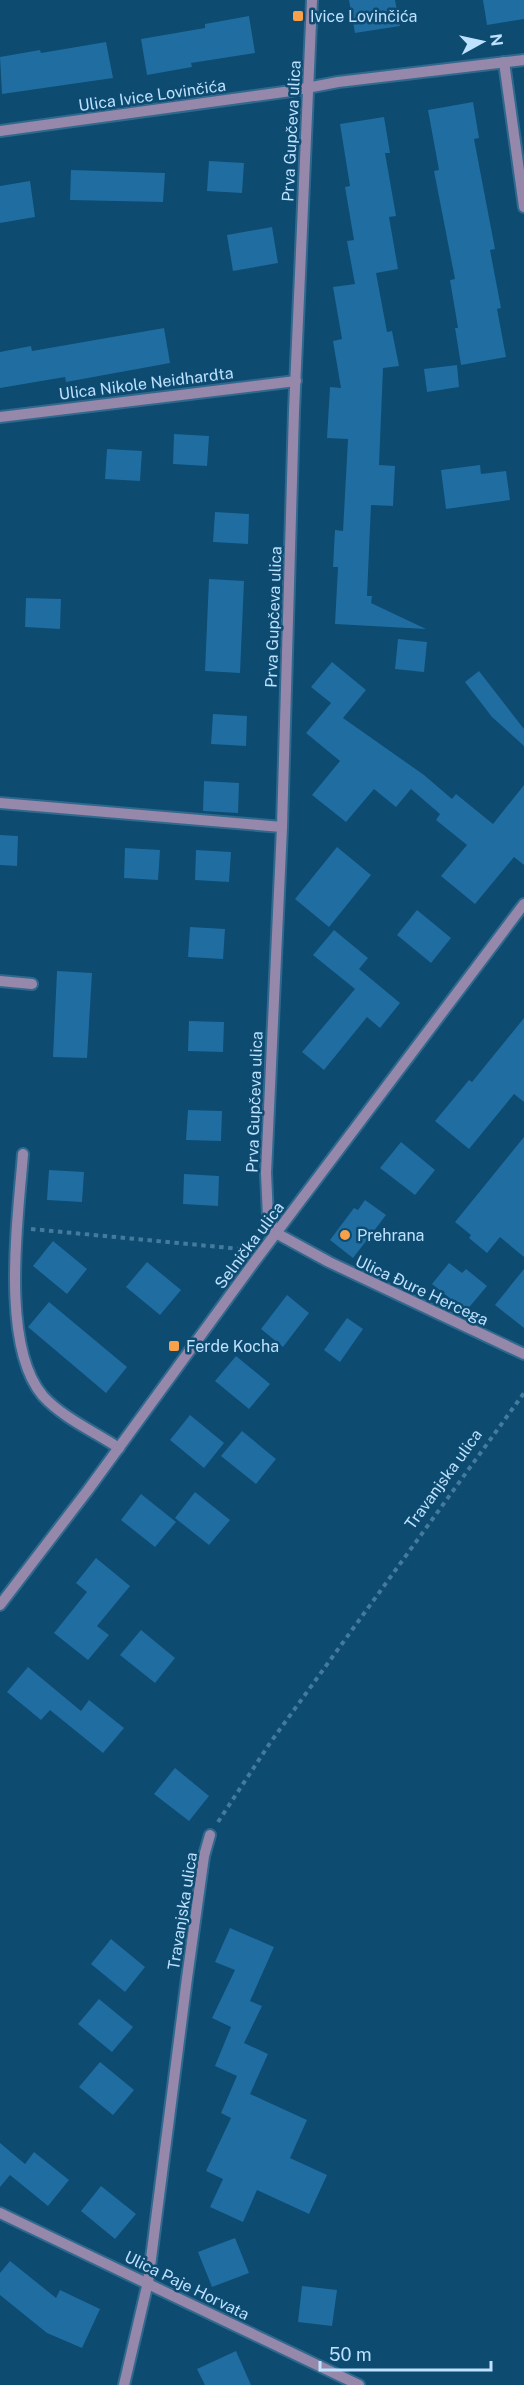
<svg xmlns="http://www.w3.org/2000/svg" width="524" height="2385" viewBox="0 0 524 2385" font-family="'Public Sans',sans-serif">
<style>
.building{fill:#1f6da1}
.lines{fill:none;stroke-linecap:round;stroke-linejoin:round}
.minor-casing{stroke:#30698d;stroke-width:14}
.path{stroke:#447a9d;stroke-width:4;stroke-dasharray:4.5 4.5;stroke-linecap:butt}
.minor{stroke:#9688ab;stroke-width:10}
.poi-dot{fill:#f8a14a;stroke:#0d4b71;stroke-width:2}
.labels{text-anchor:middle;stroke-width:5;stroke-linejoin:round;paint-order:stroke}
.poi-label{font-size:16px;fill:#bde1fe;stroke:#0d4b71;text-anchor:start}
.street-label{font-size:16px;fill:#bde1fe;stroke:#0d4b71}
</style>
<rect width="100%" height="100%" fill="#0d4b71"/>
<g class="building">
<polygon points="349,0 395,0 400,26 355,33"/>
<polygon points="483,0 524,0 524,19 487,25"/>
<polygon points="249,16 255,53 191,63 192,67 147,75 141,39 205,28 205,24"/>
<polygon points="106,42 113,78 2,94 0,57 40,50 41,53"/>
<polygon points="473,102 479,138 474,139 495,249 490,250 501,308 497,309 506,357 461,365 455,328 458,328 450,280 455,279 434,171 439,170 428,110"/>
<polygon points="384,117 390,153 385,153 396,216 389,217 398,269 376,273 387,332 392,331 399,366 383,368 379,465 395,466 393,506 371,505 367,596 372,596 371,603 426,629 335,624 338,567 333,567 335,530 343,531 348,439 327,438 330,387 341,388 333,341 342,339 333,287 355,284 347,241 354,240 345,187 350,186 340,124"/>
<polygon points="209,161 244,163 242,193 207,191"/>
<polygon points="71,170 165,173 163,202 70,200"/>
<polygon points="30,181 35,217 0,223 0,186"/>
<polygon points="272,227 278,263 233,271 227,235"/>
<polygon points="164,328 170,363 66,382 65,377 0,388 0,352 31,346 32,351"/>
<polygon points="457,365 459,387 427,392 424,369"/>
<polygon points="174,434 209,436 207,466 173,464"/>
<polygon points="107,449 142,451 140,481 105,479"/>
<polygon points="480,465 481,474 506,471 510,500 446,509 441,470"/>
<polygon points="215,512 249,514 248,544 213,542"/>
<polygon points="209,579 244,581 240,673 205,671"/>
<polygon points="26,598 61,599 60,629 25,627"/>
<polygon points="398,639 427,642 424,672 395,669"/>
<polygon points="332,662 366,690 343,718 424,775 452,799 456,794 493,824 524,785 524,865 514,857 475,904 441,876 467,845 436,820 440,814 411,789 396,807 374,789 346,822 312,795 340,761 306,733 331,703 311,687"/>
<polygon points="479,671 524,729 524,746 492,717 465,682"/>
<polygon points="213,714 247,716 246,746 211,744"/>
<polygon points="204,781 239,783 238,813 203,811"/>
<polygon points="0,835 18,836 17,866 0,865"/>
<polygon points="337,847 371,875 329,927 295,899"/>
<polygon points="125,848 160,850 158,880 124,878"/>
<polygon points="196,850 231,852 229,882 195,880"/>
<polygon points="417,910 451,938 431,963 397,935"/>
<polygon points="190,927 225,929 223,959 188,957"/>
<polygon points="334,930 368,958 359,969 400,1003 380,1028 367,1017 324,1070 302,1052 355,989 313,955"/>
<polygon points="57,971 92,973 87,1058 53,1057"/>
<polygon points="524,1018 524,1102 514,1094 469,1149 435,1121 469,1080 472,1082"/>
<polygon points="189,1021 224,1022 223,1052 188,1051"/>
<polygon points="188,1110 222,1111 221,1141 186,1140"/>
<polygon points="524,1137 524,1257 500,1237 487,1253 469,1238 471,1235 455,1222"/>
<polygon points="401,1142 435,1170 415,1195 380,1168"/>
<polygon points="49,1170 84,1172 82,1202 47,1200"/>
<polygon points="184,1174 219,1176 218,1206 183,1204"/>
<polygon points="365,1200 386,1215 353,1258 330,1240 354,1208 358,1210"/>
<polygon points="53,1241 87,1269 67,1294 33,1266"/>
<polygon points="147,1262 181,1290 160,1315 126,1287"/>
<polygon points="449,1263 462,1273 466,1269 487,1286 466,1311 432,1284"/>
<polygon points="524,1269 524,1328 495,1305"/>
<polygon points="287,1295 309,1313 283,1347 261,1329"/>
<polygon points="49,1302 127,1367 106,1393 28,1327"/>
<polygon points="347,1318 363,1329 340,1362 324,1350"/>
<polygon points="236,1356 270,1384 249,1409 215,1381"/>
<polygon points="190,1415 224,1443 204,1468 170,1440"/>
<polygon points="242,1431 276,1459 256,1484 221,1456"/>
<polygon points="195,1492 230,1520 209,1545 175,1518"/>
<polygon points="141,1494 176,1522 155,1547 121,1520"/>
<polygon points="96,1558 130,1586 97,1626 109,1635 88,1660 54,1633 87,1592 76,1583"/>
<polygon points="141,1630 175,1658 155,1683 120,1655"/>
<polygon points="28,1667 81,1711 89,1700 124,1728 103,1753 50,1710 41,1720 7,1692"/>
<polygon points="175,1768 209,1796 189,1821 154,1794"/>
<polygon points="230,1928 274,1947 250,2001 262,2006 244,2043 268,2054 250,2094 307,2120 290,2158 327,2175 309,2214 257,2190 243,2222 210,2207 223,2179 206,2171 231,2118 221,2113 237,2076 215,2066 231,2027 212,2018 235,1970 215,1962"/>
<polygon points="111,1939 145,1967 125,1992 91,1964"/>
<polygon points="99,1999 133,2027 112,2052 78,2024"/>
<polygon points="100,2062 134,2090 113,2115 79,2087"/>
<polygon points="0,2143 25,2164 34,2152 69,2180 48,2206 10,2175 0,2187"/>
<polygon points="101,2186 136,2214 115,2239 81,2211"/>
<polygon points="235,2238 249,2273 212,2287 198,2252"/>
<polygon points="10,2261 56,2298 60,2290 100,2309 82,2348 47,2333 0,2295 0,2273"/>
<polygon points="302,2286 337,2290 332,2326 298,2322"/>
<polygon points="236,2351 251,2385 205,2385 197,2369"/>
</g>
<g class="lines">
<defs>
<g id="minor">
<polyline points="312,0 294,411 282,827 266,1173 268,1217 276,1233 329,1262 524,1354"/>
<polyline points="504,62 524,207"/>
<polyline points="0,131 291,91 338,82 524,60"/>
<polyline points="0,417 296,381"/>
<polyline points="0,803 282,827"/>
<polyline points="0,981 32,984"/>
<path d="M23,1154C18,1218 0,1346 43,1396C63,1418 95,1432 119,1448"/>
<polyline points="0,1605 88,1490 255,1261 524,904"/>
<polyline points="0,2213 359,2385"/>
<polyline points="124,2385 148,2282 187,1978 204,1856 210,1835"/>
</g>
</defs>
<use href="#minor" class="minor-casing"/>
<g class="path">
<polyline points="31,1229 241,1249 243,1252"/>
<polyline points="218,1822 270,1743 524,1393"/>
</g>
<use href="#minor" class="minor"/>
</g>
<g class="poi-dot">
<rect x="292" y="10" width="12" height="12" rx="3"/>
<circle cx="345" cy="1235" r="6"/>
<rect x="168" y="1340" width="12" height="12" rx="3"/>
</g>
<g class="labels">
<g class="poi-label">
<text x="310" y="22">Ivice Lovinčića</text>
<text x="357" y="1241">Prehrana</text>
<text x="186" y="1352">Ferde Kocha</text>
</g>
<g class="street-label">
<text transform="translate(152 95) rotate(-8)" y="6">Ulica Ivice Lovinčića</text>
<text transform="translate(291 131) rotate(-87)" y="6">Prva Gupčeva ulica</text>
<text transform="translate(146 383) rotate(-7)" y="6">Ulica Nikole Neidhardta</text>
<text transform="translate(273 617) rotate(-88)" y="6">Prva Gupčeva ulica</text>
<text transform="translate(254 1102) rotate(-88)" y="6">Prva Gupčeva ulica</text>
<text transform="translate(249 1245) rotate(-53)" y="6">Selnička ulica</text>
<text transform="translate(422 1290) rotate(25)" y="6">Ulica Đure Hercega</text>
<text transform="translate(443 1479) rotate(-54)" y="6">Travanjska ulica</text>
<text transform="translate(182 1911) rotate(-81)" y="6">Travanjska ulica</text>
<text transform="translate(187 2285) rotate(26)" y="6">Ulica Paje Horvata</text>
</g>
</g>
<g transform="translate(482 42) rotate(82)" stroke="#0d4b71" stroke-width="4.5" paint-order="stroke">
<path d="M0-4.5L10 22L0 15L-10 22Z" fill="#bde1fe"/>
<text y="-9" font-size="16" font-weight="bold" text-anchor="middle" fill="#bde1fe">N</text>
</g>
<path d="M320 2361v9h171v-9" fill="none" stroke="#bde1fe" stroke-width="3"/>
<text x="329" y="2361" font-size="18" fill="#bde1fe" stroke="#0d4b71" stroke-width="4.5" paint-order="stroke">50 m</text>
</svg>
